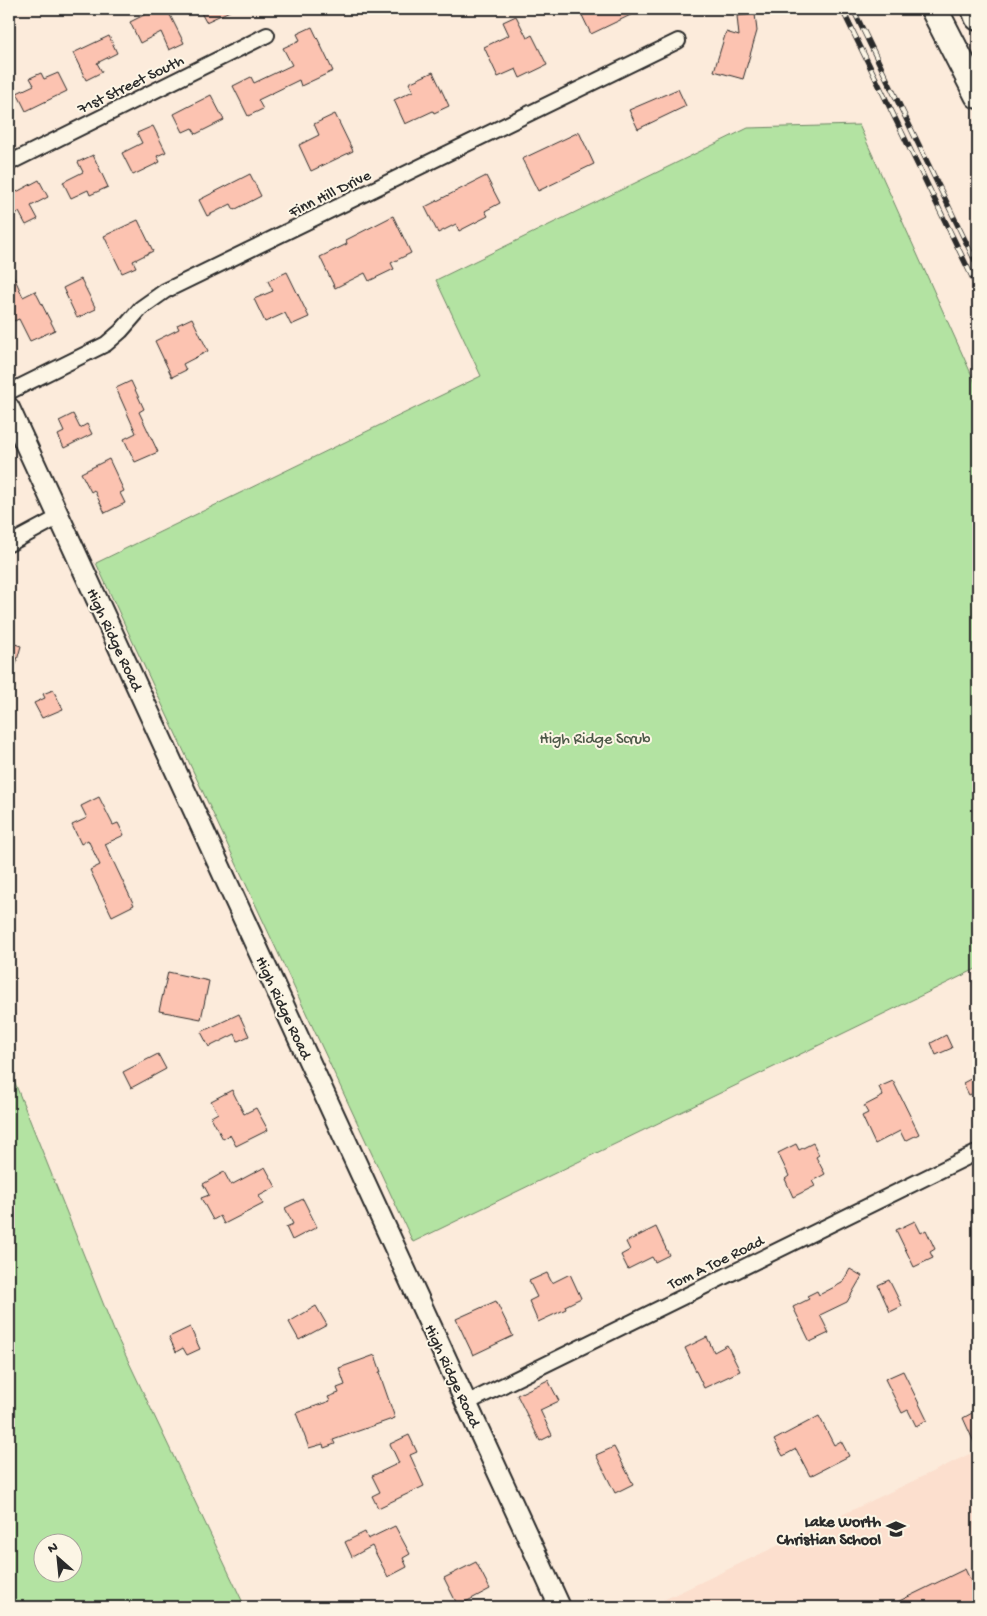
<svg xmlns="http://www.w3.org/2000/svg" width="987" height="1616" viewBox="0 0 987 1616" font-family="'Gochi Hand',sans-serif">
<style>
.built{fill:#fcdfce}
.green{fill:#b3e3a2;stroke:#6f8766;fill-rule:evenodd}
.building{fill:#fcc3b1;stroke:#2b2b2b}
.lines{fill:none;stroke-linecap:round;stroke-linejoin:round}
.street-casing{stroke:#2b2b2b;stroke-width:18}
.secondary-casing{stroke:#2b2b2b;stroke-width:24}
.highway-casing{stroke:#2b2b2b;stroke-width:30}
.street{stroke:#fcf5e5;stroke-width:14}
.secondary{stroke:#fcf5e5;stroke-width:20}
.highway{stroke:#fcf5e5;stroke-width:26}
.rail-casing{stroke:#2b2b2b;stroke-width:5.5}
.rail{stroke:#fcf5e5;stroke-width:4;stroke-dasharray:11;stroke-linecap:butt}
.labels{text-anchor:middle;stroke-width:4;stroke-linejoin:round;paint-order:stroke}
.street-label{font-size:16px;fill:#2b2b2b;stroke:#fcf5e5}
.park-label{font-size:16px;fill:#4d5949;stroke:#fcf5e5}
.poi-label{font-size:16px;font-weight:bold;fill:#2b2b2b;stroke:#fcf5e5;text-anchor:end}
</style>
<rect width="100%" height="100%" fill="#fcebdb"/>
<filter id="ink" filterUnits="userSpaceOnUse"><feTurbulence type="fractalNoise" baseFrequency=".02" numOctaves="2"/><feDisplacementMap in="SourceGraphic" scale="10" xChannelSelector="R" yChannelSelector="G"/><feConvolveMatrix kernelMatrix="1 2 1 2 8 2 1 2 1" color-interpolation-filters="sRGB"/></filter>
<g filter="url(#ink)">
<polygon class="built" points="978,1450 978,1607 649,1607"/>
<g class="green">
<polygon points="859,125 978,389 978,968 413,1242 96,563 481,376 436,280 748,128"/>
<path d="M9,1068L115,1333L245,1607H9ZM42,1544H72V1574H42Z"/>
</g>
<g class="building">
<polygon points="156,9 167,9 184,43 169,50 161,32 140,43 130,22"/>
<polygon points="199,9 234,9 206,22"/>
<polygon points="579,9 643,9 591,34"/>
<polygon points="755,14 757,31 743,79 714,71 726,32 739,36 737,16"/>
<polygon points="516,16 527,38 532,35 547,65 520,78 516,69 498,77 484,47 509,35 503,22"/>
<polygon points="312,27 333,71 301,86 299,80 258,100 263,109 248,116 233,86 251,77 254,83 292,65 283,48 300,40 297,34"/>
<polygon points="109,36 117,53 97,63 102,72 86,80 73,53"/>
<polygon points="433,72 449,106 434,113 433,111 405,124 394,100 413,91 409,83"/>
<polygon points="41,73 44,79 58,73 67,91 26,111 17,93 34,85 30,78"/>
<polygon points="678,89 686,106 638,129 629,110"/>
<polygon points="211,95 224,120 196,134 192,128 183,132 174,114"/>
<polygon points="335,114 353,151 311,171 299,145 319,135 314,124"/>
<polygon points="153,126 166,152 157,156 160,162 133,175 122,153 142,143 137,133"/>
<polygon points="579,132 594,164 538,191 522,159"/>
<polygon points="93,155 108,187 90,195 88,190 71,198 63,182 83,172 78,162"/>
<polygon points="250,174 261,196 234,210 231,204 207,216 199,200"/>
<polygon points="486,176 500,203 485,211 488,216 459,231 456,224 438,233 425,207"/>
<polygon points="39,180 48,197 31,206 38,219 26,225 19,212 9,217 9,196"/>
<polygon points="393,216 411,253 391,263 394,269 369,281 365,273 335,288 320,257 347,244 346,240"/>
<polygon points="138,220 153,251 133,261 136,267 122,273 104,236"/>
<polygon points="9,266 23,297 35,291 55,330 30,341 19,319 14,321 9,311"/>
<polygon points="287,272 309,317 291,325 285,313 265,322 254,299 273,291 268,281"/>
<polygon points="81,279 96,309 77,318 63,288"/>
<polygon points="192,318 208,351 183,364 186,370 172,377 155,341 179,329 177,325"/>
<polygon points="131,381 144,409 139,412 158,452 135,462 124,439 136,433 116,388"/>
<polygon points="73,414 80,428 87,424 92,434 64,448 58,435 64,432 59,421"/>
<polygon points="109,459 124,491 120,493 125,503 105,513 94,490 91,492 81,473"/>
<polygon points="9,642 21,646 12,678 9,678"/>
<polygon points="53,690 63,709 42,718 34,703 45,698 43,694"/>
<polygon points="99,797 113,825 118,823 124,835 105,844 134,905 112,916 90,870 100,865 88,840 81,844 72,825 87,818 81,806"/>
<polygon points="168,972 209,981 201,1019 159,1011"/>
<polygon points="239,1014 249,1036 238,1041 235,1034 209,1047 201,1032"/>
<polygon points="946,1035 952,1048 936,1055 931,1043"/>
<polygon points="158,1054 166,1069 131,1088 123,1072"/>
<polygon points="978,1075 978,1091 969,1095 963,1083"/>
<polygon points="893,1081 919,1134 905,1141 900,1131 875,1144 862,1116 868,1113 864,1106 883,1096 879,1087"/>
<polygon points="232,1090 244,1114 256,1108 268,1130 236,1146 230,1135 223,1139 211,1117 218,1113 211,1101"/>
<polygon points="813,1143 819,1155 816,1157 825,1174 812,1181 815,1186 793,1197 785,1179 789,1176 778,1153 796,1144 799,1150"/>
<polygon points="265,1167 276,1187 259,1196 263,1204 224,1224 220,1216 213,1220 201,1198 209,1195 203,1184 224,1172 231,1185"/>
<polygon points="303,1199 317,1227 292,1240 286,1227 293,1224 285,1208"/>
<polygon points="915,1221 921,1233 926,1230 935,1249 930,1252 933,1258 914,1267 896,1230"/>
<polygon points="656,1227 669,1255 655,1262 652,1257 628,1269 621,1255 630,1250 626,1242"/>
<polygon points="850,1269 862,1276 847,1302 820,1315 829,1333 810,1342 793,1307 809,1299 807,1296 817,1291 819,1295 842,1283"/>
<polygon points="547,1273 552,1283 570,1274 581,1298 565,1306 566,1309 538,1322 529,1301 537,1297 529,1281"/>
<polygon points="889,1280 902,1306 890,1312 878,1285"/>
<polygon points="496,1301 513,1336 473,1355 456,1319"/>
<polygon points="316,1306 327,1325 299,1340 289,1322"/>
<polygon points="190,1327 200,1349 187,1355 183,1348 176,1352 169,1337"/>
<polygon points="707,1337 714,1352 727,1345 740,1371 704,1388 685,1348"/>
<polygon points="375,1355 381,1372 379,1372 395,1418 333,1440 335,1444 324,1448 323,1444 309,1448 296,1413 330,1401 328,1397 339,1393 337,1388 345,1385 339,1368"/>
<polygon points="903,1371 927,1420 916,1426 908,1410 902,1413 885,1379"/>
<polygon points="548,1380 559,1401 540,1410 552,1435 540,1441 517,1395"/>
<polygon points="974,1412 978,1421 978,1451 963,1418"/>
<polygon points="819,1416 834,1445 841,1441 849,1456 810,1476 796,1449 783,1456 774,1440"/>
<polygon points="409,1435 417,1452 410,1455 424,1486 378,1508 372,1496 380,1492 372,1476 399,1463 390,1444"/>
<polygon points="614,1447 633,1484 615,1493 596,1455"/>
<polygon points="395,1526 410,1554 403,1558 407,1567 388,1577 372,1546 352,1557 345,1542 365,1532 368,1539"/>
<polygon points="476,1562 490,1589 458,1606 444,1578"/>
<polygon points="965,1569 978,1596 978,1607 887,1607"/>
</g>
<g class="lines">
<defs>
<g id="street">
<polyline points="9,163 267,35"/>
<polyline points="9,392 106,344 121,331 141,308 165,291 678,41"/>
<polyline points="9,544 59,517"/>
<polyline points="467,1403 978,1152"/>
</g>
<polyline id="secondary" points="9,408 560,1607"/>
<g id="highway">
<polyline points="934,9 978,95"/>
<polyline points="975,9 978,17"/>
</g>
</defs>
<use href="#street" class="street-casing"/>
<use href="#secondary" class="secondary-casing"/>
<use href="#highway" class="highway-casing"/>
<use href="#street" class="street"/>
<use href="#secondary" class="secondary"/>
<use href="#highway" class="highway"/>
<defs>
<g id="rail">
<polyline points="842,9 978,289"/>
<polyline points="853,9 978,267"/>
</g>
</defs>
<use href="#rail" class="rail-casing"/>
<use href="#rail" class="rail"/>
</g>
</g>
<defs>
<symbol id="school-bare" viewBox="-9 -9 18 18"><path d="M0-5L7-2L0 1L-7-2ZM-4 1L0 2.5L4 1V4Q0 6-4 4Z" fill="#2b2b2b" stroke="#fcf5e5" stroke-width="2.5" paint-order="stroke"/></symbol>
</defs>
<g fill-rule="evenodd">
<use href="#school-bare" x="882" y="1515" width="28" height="28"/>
</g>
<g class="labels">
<g class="street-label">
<text transform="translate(130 83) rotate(-26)" y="6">71st Street South</text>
<text transform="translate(329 192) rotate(-26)" y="6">Finn Hill Drive</text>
<text transform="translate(116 639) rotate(65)" y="6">High Ridge Road</text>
<text transform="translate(285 1007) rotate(65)" y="6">High Ridge Road</text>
<text transform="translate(715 1261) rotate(-26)" y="6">Tom A Toe Road</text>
<text transform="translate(454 1375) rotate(65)" y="6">High Ridge Road</text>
</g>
<g class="park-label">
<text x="595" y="743">High Ridge Scrub</text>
</g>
<g class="poi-label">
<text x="881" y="1526">Lake Worth<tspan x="881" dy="18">Christian School</tspan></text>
</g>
</g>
<rect width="987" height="1616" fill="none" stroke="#fcf5e5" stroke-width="30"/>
<rect x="15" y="15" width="957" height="1586" fill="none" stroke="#2b2b2b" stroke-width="2" filter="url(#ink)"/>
<g transform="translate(58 1558) rotate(333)"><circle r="24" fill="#fcf5e5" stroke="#a8a49b"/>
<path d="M0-4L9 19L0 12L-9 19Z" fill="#2b2b2b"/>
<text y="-8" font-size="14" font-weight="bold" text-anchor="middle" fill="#2b2b2b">N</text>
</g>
</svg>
